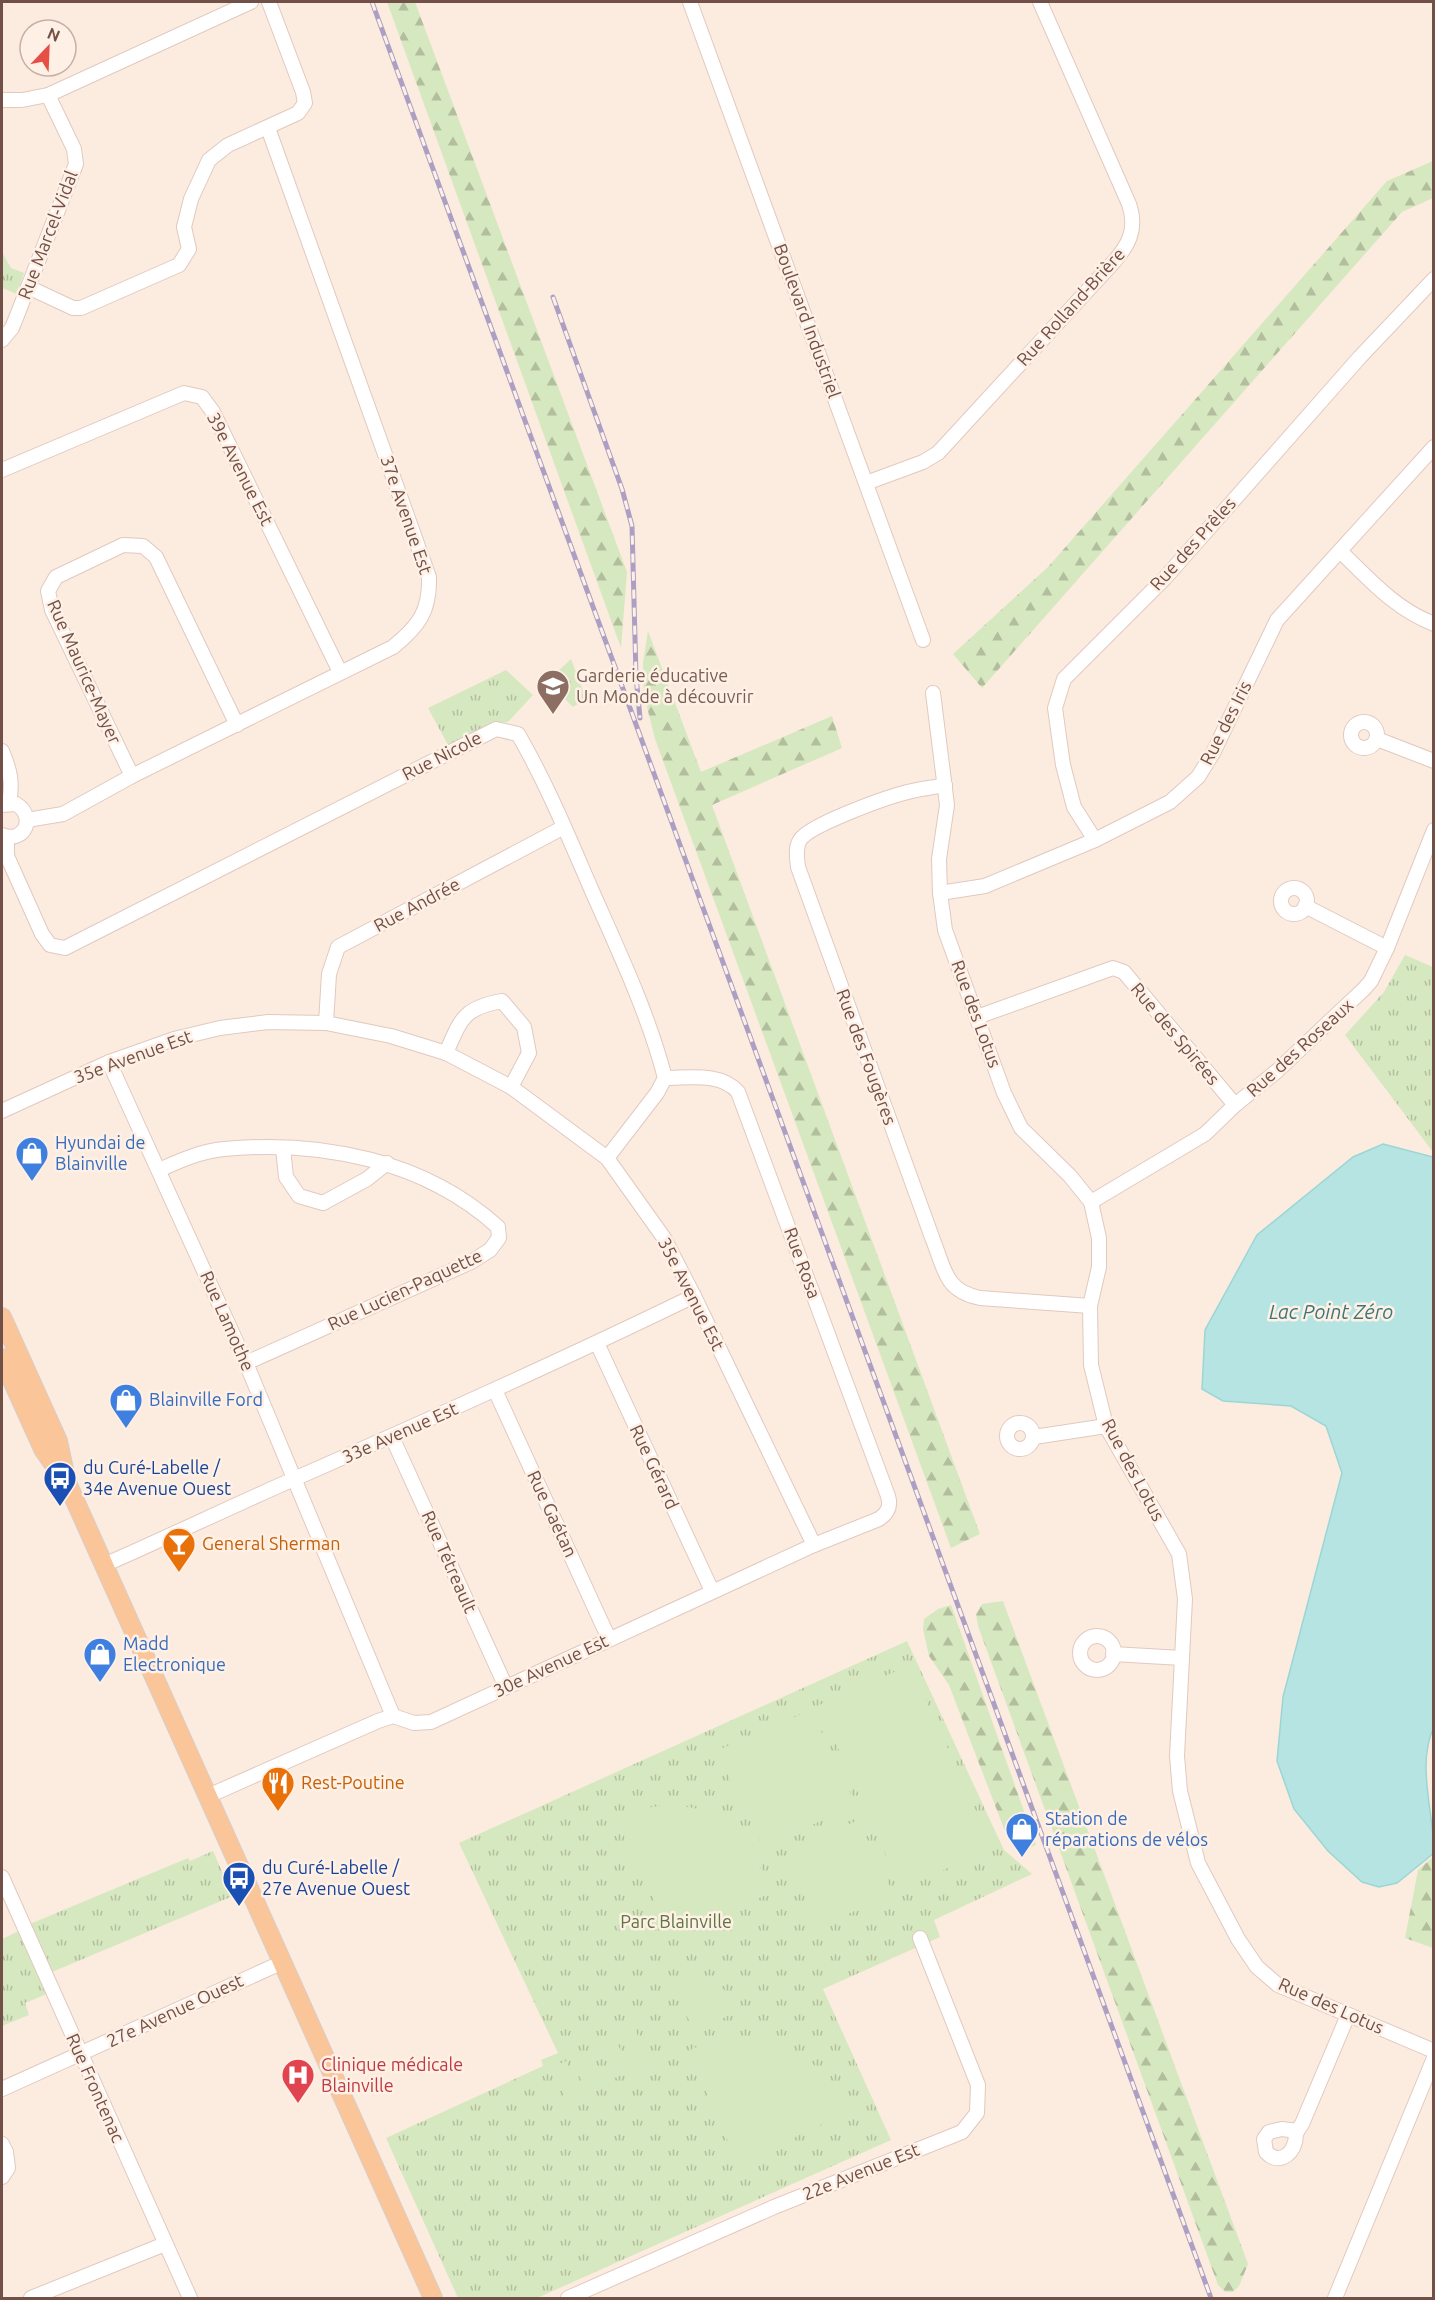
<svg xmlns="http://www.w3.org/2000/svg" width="1435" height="2300" viewBox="0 0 1435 2300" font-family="Ubuntu,sans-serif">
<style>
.grass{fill:url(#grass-tufts)}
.forest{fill:url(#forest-firs)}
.pitch{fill:#d6e8bf}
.water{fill:#b5e4e3;stroke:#9bd6d5;stroke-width:1.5}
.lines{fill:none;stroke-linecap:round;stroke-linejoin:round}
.minor-casing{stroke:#e1c9bf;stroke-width:16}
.major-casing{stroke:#d7cecc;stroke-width:20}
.minor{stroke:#fff;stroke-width:14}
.major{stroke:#fac598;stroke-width:18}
.rail-casing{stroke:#ad9fc3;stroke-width:5}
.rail{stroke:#fff0e5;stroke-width:3;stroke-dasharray:9;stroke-linecap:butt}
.labels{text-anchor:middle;stroke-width:5;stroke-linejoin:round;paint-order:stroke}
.street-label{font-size:18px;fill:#715048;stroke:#fff0e5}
.education-label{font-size:18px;fill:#785e54;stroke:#fff0e5;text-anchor:start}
.shop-label{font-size:18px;fill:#366cbe;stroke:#fff0e5;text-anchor:start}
.transit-label{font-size:18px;fill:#164399;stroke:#fff0e5;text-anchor:start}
.food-label{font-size:18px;fill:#c56008;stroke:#fff0e5;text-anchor:start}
.park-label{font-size:18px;fill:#597740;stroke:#fff0e5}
.health-label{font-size:18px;fill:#be3a42;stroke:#fff0e5;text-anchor:start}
.water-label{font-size:20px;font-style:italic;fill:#3c7777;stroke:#fff0e5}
</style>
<defs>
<pattern id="grass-tufts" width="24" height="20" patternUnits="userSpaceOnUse" patternTransform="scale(1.5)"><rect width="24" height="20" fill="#d6e8bf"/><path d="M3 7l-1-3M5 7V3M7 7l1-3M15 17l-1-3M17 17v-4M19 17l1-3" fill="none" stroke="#b2be9d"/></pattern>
<pattern id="forest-firs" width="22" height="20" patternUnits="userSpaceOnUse" patternTransform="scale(1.5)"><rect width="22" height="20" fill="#d6e8bf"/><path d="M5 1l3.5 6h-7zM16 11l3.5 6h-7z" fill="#b2be9d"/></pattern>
</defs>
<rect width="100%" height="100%" fill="#fcecdf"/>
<g class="grass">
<polygon points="2,252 11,268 24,273 17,294 2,288"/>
<polygon points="571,659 586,699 573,707 562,696 564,692 550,679"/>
<polygon points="506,670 533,695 508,722 493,723 448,745 428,708"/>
<polygon points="1405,955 1433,967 1433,1152 1345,1035 1384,992"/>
<polygon points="907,1641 1004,1850 1032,1874 934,1920 940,1937 823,1989 891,2140 537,2298 458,2298 386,2138 543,2066 541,2060 558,2053 459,1843"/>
<polygon points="213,1851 233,1896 52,1972 30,1924 188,1858 190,1861"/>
<polygon points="21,1930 49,1993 25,2003 29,2015 2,2026 2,1939"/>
</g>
<g class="forest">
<polygon points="387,2 415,2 627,572 621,648"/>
<polygon points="1433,161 1433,198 1402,212 982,688 953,654 1048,567 1387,181"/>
<polygon points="648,631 701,772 832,716 842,748 712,805 980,1534 951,1548 655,739 644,695 643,663"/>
<polygon points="1003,1601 1248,2264 1239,2286 1233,2292 1225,2292 1218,2285 978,1626 976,1614 982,1604"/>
<path d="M951,1605L1036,1845C1023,1851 1019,1849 1008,1839L949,1685L929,1656L923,1629L924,1619L938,1609Z"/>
<polygon points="1433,1857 1433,1948 1405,1938 1418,1870"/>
</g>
<g class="pitch">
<polygon points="910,1665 993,1848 901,1889 819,1705"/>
<polygon points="811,1710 856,1805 763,1847 716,1751"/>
<path d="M674,1805C697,1808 728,1813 743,1832C752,1842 764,1879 771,1893L671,1935L616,1819L651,1807Z"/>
<polygon points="858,1820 893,1893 818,1928 786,1853"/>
<path d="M700,1979C718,1979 737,1996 730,2015L703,2027L702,2025L698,2027C686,2023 682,2004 678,1993L691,1982Z"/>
<polygon points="635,2029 650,2062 635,2069 620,2036"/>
<polygon points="734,2037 756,2038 783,2045 809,2060 831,2082 844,2114 738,2164 688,2051 711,2040"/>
<polygon points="615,2038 630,2071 615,2078 600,2045"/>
<polygon points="586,2051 601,2084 586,2091 571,2058"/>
<polygon points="566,2061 581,2094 566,2100 551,2068"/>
</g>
<path class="water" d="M1383,1144L1433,1157L1434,1727C1416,1764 1434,1813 1434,1853L1397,1883L1379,1887L1362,1882L1328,1851L1294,1809L1277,1761L1283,1697L1342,1473L1326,1426L1291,1406L1223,1401L1202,1389L1205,1330L1257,1235L1353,1157Z"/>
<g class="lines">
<defs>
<g id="minor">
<polyline points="690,2 923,640"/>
<polyline points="2,100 22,100 48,95 251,2"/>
<polyline points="28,287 73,308 81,308 179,265 189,249 184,227 191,199 209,160 228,145 298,113 305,103 303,92 269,2"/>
<polyline points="2,340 12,328 18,313 76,164 74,149 48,95"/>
<polyline points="2,470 184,393 202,397 213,412 340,672"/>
<path d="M866,483L923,462L938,453L1110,266C1128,247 1138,230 1129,204L1040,2"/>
<path d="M1340,551C1369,579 1395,609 1434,624"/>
<polyline points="933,693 947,805 939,859 940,893 945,930 1004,1093 1021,1128 1070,1176 1091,1202 1099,1238 1099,1267 1090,1306 1091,1365 1106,1426 1179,1554 1185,1599 1177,1756 1180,1791 1198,1863 1238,1939 1257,1967 1278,1985 1434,2051"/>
<circle cx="1364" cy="735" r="13"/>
<polyline points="1377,739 1434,761"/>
<path d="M2,751C10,770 13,782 9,803"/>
<polyline points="132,776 52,610 48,591 56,577 123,545 143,546 156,557 237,725"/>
<path d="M945,785C931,788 917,789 904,793C885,798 809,825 800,840C795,848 797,858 798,867L933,1240C945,1270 945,1291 980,1298L1090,1306"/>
<path d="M2,805L16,804C37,817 24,844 2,835"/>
<path d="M27,820L63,814L132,776L393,647C419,626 430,611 429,577L268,128"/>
<path d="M7,838V856L42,934L50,945L65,948L496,729L518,734C547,784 569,838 592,891C619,952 648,1013 665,1078L657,1093L607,1158"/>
<polyline points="1095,840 1074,807 1063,765 1055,708 1064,679 1165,578 1360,357 1434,279"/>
<circle cx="1294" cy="901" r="13"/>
<polyline points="940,893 985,886 1095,840 1170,802 1198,777 1213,753 1277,620 1434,447"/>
<polyline points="1305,906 1387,948"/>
<polyline points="977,1017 1113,968 1124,972 1235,1105"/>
<polyline points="326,1023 329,974 338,947 564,827"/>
<path d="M446,1053C461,1019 463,1008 502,1001L524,1027L529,1053L511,1087"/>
<polyline points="109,1062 246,1363 393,1716"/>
<polyline points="2,1111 109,1062 174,1039 220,1028 268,1022 326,1023 391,1036 446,1053 511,1087 607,1158 664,1238 694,1296 814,1545"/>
<polyline points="283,1148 286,1177 299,1196 323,1203 367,1179 387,1163"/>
<path d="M159,1170C179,1161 201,1151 224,1149C321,1140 424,1160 498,1227L499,1238L490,1250L471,1262L246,1363"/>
<polyline points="1091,1202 1205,1134 1235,1105 1277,1071 1364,989 1371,981 1387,948 1434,830"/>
<polyline points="597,1343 712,1591"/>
<polyline points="495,1390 609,1639"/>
<circle cx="1020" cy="1436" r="13"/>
<polyline points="392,1437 506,1687"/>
<polyline points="1034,1437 1106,1426"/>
<path d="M104,1565C168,1537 230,1507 294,1479C429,1420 562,1360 694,1296"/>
<circle cx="1097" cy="1653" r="17"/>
<polyline points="1113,1654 1182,1658"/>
<path d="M208,1796L378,1721L393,1716L414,1723L431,1722L814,1545L879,1519C888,1513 891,1506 888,1496L738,1092C721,1072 689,1078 665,1078"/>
<polyline points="2,1877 190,2298"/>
<polyline points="2,2089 283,1962"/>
<path d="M1297,2131L1282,2129L1269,2132L1264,2139L1266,2152C1277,2164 1291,2157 1295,2142C1296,2139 1295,2135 1297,2132C1298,2129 1300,2127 1302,2124L1348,2015"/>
<polyline points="2,2144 6,2152 8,2168 2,2177"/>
<polyline points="31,2298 165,2244"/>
<polyline points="568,2298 774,2207 962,2132 977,2113 978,2085 920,1938"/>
<polyline points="1335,2298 1434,2058"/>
</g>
<g id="major">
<polyline points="2,1317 58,1441 65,1474"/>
<polyline points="2,1358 43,1449 68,1485 433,2298"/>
</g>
</defs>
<use href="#minor" class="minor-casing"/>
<use href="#major" class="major-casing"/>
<use href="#minor" class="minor"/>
<use href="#major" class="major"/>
<defs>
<g id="rail">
<polyline points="372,2 1211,2298"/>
<polyline points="553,297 622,489 632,526 636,676 640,718"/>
</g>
</defs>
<use href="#rail" class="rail-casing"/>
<use href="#rail" class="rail"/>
</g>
<defs>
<symbol id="school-pin" viewBox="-11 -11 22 30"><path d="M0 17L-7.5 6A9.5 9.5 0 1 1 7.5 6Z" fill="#8d6e63" stroke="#fff0e5"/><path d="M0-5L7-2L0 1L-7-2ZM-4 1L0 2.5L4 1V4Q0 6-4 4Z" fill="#fff"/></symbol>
<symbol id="shop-pin" viewBox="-11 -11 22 30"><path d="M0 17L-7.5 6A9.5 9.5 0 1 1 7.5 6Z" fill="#3f7fe0" stroke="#fff0e5"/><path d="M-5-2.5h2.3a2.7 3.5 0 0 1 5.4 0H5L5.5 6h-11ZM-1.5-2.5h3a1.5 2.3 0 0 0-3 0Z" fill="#fff"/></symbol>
<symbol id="bus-pin" viewBox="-11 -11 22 30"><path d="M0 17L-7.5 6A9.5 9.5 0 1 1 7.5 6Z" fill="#1a4fb4" stroke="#fff0e5"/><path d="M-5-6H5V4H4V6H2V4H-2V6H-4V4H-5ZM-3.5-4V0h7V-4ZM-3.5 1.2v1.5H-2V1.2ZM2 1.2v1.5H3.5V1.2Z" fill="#fff"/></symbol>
<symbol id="bar-pin" viewBox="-11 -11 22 30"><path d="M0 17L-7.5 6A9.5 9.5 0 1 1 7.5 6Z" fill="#e8710a" stroke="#fff0e5"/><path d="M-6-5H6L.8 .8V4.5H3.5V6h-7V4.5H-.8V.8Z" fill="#fff"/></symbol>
<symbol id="restaurant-pin" viewBox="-11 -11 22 30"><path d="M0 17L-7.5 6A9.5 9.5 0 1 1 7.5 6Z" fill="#e8710a" stroke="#fff0e5"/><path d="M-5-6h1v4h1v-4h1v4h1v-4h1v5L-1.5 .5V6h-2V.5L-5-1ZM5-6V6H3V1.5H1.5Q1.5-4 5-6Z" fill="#fff"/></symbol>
<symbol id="hospital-pin" viewBox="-11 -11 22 30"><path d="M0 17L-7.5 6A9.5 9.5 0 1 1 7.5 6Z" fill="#e0444e" stroke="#fff0e5"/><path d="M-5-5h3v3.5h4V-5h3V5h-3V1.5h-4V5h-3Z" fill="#fff"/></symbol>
</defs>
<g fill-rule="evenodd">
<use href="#school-pin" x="534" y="667" width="38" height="52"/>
<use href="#shop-pin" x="13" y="1134" width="38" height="52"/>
<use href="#shop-pin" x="107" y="1381" width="38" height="52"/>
<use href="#bus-pin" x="41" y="1459" width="38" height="52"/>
<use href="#bar-pin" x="160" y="1525" width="38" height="52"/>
<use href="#shop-pin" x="81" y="1635" width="38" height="52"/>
<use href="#restaurant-pin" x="259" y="1764" width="38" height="52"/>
<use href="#shop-pin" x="1003" y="1810" width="38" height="52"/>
<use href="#bus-pin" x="220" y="1859" width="38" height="52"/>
<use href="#hospital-pin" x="279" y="2056" width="38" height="52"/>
</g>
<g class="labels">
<g class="street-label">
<text transform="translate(48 235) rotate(-69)" y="6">Rue Marcel-Vidal</text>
<text transform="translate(1071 307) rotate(-48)" y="6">Rue Rolland-Brière</text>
<text transform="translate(807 321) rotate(70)" y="6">Boulevard Industriel</text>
<text transform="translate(240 469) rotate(63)" y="6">39e Avenue Est</text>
<text transform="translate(406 515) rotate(71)" y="6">37e Avenue Est</text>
<text transform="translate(1193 544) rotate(-48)" y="6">Rue des Prêles</text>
<text transform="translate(84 672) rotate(66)" y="6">Rue Maurice-Mayer</text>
<text transform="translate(1226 723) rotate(-63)" y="6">Rue des Iris</text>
<text transform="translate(442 756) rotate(-27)" y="6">Rue Nicole</text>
<text transform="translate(417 905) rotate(-28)" y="6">Rue Andrée</text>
<text transform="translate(976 1014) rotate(70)" y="6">Rue des Lotus</text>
<text transform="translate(1175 1034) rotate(50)" y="6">Rue des Spirées</text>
<text transform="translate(1300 1048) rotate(-42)" y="6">Rue des Roseaux</text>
<text transform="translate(133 1057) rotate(-20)" y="6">35e Avenue Est</text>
<text transform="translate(866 1057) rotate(70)" y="6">Rue des Fougères</text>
<text transform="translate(802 1263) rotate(70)" y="6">Rue Rosa</text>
<text transform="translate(405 1290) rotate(-25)" y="6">Rue Lucien-Paquette</text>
<text transform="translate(691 1294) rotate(63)" y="6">35e Avenue Est</text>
<text transform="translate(227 1321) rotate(66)" y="6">Rue Lamothe</text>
<text transform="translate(400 1433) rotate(-24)" y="6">33e Avenue Est</text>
<text transform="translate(654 1467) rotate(65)" y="6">Rue Gérard</text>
<text transform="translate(1133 1470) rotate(62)" y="6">Rue des Lotus</text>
<text transform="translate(552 1514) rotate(65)" y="6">Rue Gaétan</text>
<text transform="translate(449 1562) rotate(66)" y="6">Rue Tétreault</text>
<text transform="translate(551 1666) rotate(-25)" y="6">30e Avenue Est</text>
<text transform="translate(1331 2006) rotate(24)" y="6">Rue des Lotus</text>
<text transform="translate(175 2011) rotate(-25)" y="6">27e Avenue Ouest</text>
<text transform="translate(95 2088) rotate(66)" y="6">Rue Frontenac</text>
<text transform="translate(861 2172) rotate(-22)" y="6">22e Avenue Est</text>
</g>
<g class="education-label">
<text x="576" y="682">Garderie éducative<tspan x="576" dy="21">Un Monde à découvrir</tspan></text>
</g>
<g class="shop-label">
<text x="55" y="1149">Hyundai de<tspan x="55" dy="21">Blainville</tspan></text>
<text x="149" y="1406">Blainville Ford</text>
<text x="123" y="1650">Madd<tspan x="123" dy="21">Electronique</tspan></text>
<text x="1045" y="1825">Station de<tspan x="1045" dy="21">réparations de vélos</tspan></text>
</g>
<g class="transit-label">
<text x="83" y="1474">du Curé-Labelle /<tspan x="83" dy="21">34e Avenue Ouest</tspan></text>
<text x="262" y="1874">du Curé-Labelle /<tspan x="262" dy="21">27e Avenue Ouest</tspan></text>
</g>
<g class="food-label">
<text x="202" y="1550">General Sherman</text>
<text x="301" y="1789">Rest-Poutine</text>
</g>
<g class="park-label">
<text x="676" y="1928">Parc Blainville</text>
</g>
<g class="health-label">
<text x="321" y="2071">Clinique médicale<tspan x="321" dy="21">Blainville</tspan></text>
</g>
<g class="water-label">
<text x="1331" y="1319">Lac Point Zéro</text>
</g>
</g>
<rect width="1435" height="2300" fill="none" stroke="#715048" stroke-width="6"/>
<g transform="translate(48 48) rotate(23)"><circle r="28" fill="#fff0e5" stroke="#c6b0a6" stroke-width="1.5"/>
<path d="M0-4.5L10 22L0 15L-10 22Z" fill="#e54f45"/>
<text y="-9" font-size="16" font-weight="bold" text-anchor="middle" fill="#715048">N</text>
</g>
</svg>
